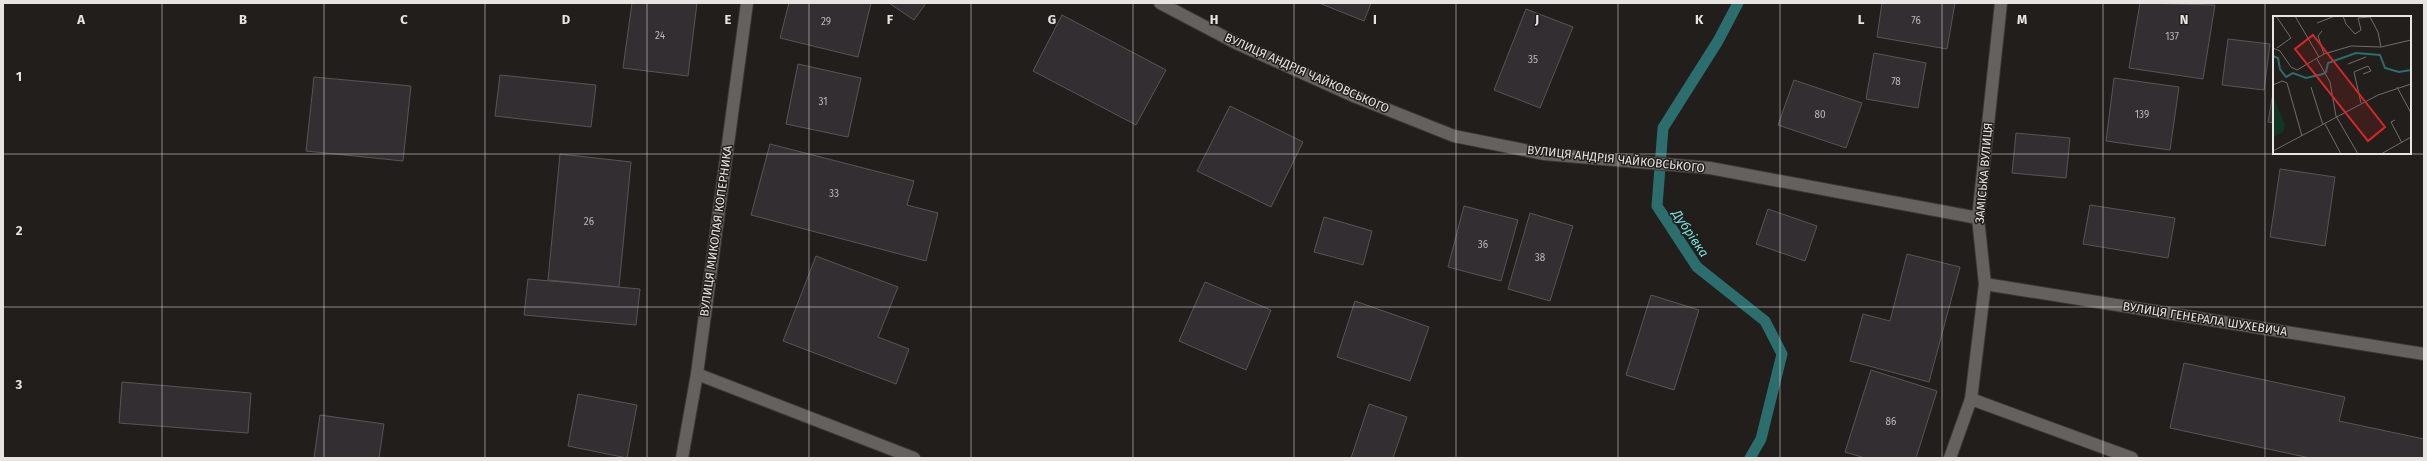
<svg xmlns="http://www.w3.org/2000/svg" width="2427" height="461" viewBox="0 0 2427 461" font-family="'Fira Sans',sans-serif">
<style>
.lines{fill:none;stroke-linecap:round;stroke-linejoin:round}
.stream{stroke:#2c6d6e;stroke-width:11}
.building{fill:#332e31;stroke:#595457}
.minor-casing{stroke:#3b3836;stroke-width:14}
.minor{stroke:#65615e;stroke-width:12}
.grid{fill:none;stroke:#e7e4e2;stroke-width:1;stroke-opacity:0.55}
.labels{text-anchor:middle;stroke-width:3;stroke-linejoin:round;paint-order:stroke}
.number-label{font-size:10px;fill:#bab6b6}
.street-label{font-size:12px;fill:#e7e4e2;stroke:#211e1b}
.water-label{font-size:13px;font-style:italic;fill:#77dee0;stroke:#211e1b}
.inset-river{fill:none;stroke:#2c6d6e;stroke-width:2}
.inset-road{fill:none;stroke:#706d6b;stroke-width:1}
.view{fill:#d62828;fill-opacity:0.15;stroke:#d62828;stroke-width:2}
.inset-edge{fill:none;stroke:#e7e4e2;stroke-width:2}
.grid-label{font-size:13px;text-anchor:middle;font-weight:bold;fill:#e7e4e2;stroke:#211e1b;stroke-width:3;stroke-linejoin:round;paint-order:stroke}
</style>
<rect width="100%" height="100%" fill="#211e1b"/>
<g class="lines">
<polyline class="stream" points="1738,3 1718,41 1663,128 1657,206 1697,267 1765,321 1782,354 1761,439 1750,458"/>
</g>
<g class="building">
<polygon points="632,3 697,3 688,76 623,68"/>
<polygon points="789,3 871,3 858,57 780,38"/>
<polygon points="889,3 926,3 914,20"/>
<polygon points="1319,3 1371,3 1364,21"/>
<polygon points="1882,3 1955,3 1947,49 1877,37"/>
<polygon points="2140,3 2215,5 2203,79 2129,68"/>
<polygon points="1526,9 1573,27 1540,108 1494,90"/>
<polygon points="1062,15 1166,70 1136,125 1033,71"/>
<polygon points="2228,39 2270,44 2264,90 2222,85"/>
<polygon points="1874,53 1926,63 1918,108 1866,99"/>
<polygon points="798,64 861,78 848,137 786,124"/>
<polygon points="500,75 596,85 591,127 495,116"/>
<polygon points="314,77 411,86 403,161 306,151"/>
<polygon points="2114,78 2179,87 2170,150 2106,141"/>
<polygon points="1794,80 1862,103 1846,148 1778,125"/>
<polygon points="2274,87 2274,123 2268,122"/>
<polygon points="1230,106 1303,142 1271,207 1197,171"/>
<polygon points="2016,133 2070,138 2066,178 2012,173"/>
<polygon points="770,144 914,181 907,205 938,213 926,261 751,215"/>
<polygon points="560,154 631,162 619,287 548,280"/>
<polygon points="2280,169 2335,177 2325,246 2270,237"/>
<polygon points="2090,205 2175,218 2168,258 2083,244"/>
<polygon points="1464,206 1518,220 1501,281 1448,267"/>
<polygon points="1768,209 1817,226 1805,261 1756,244"/>
<polygon points="1530,213 1573,226 1550,301 1508,289"/>
<polygon points="1324,217 1372,231 1363,265 1314,252"/>
<polygon points="1907,254 1960,267 1929,382 1850,361 1863,314 1890,321"/>
<polygon points="816,256 898,287 878,337 909,349 896,384 783,341"/>
<polygon points="528,279 640,289 636,325 524,315"/>
<polygon points="1205,282 1271,310 1246,370 1179,341"/>
<polygon points="1651,295 1699,310 1674,390 1626,375"/>
<polygon points="1355,301 1429,327 1410,381 1337,357"/>
<polygon points="2184,363 2345,397 2339,421 2424,439 2424,458 2310,458 2170,428"/>
<polygon points="1871,370 1937,391 1916,458 1865,458 1845,452"/>
<polygon points="122,382 251,393 248,433 119,423"/>
<polygon points="578,394 637,405 627,458 568,446"/>
<polygon points="1369,404 1407,417 1393,458 1351,458"/>
<polygon points="320,415 384,424 379,458 314,458"/>
</g>
<g class="lines">
<defs>
<g id="minor">
<polyline points="1160,3 1236,43 1356,97 1454,136 1544,154 1710,168 1978,218"/>
<polyline points="1985,284 2424,354"/>
<polyline points="697,374 914,458"/>
<polyline points="1971,399 2132,458"/>
<polyline points="682,458 697,374 747,3"/>
<polyline points="1950,458 1971,399 1985,284 1978,218 2001,3"/>
</g>
</defs>
<use href="#minor" class="minor-casing"/>
<use href="#minor" class="minor"/>
</g>
<path class="grid" d="M162,3V458M324,3V458M485,3V458M647,3V458M809,3V458M971,3V458M1133,3V458M1294,3V458M1456,3V458M1618,3V458M1780,3V458M1942,3V458M2103,3V458M2265,3V458M3,154H2424M3,307H2424"/>
<g class="labels">
<g class="number-label">
<text x="1916" y="24">76</text>
<text x="826" y="25">29</text>
<text x="660" y="39">24</text>
<text x="2172" y="40">137</text>
<text x="1533" y="63">35</text>
<text x="1896" y="85">78</text>
<text x="823" y="105">31</text>
<text x="1820" y="118">80</text>
<text x="2142" y="118">139</text>
<text x="834" y="197">33</text>
<text x="589" y="225">26</text>
<text x="1483" y="248">36</text>
<text x="1540" y="261">38</text>
<text x="1891" y="425">86</text>
</g>
<g class="street-label">
<text transform="translate(1307 73) rotate(24)" y="4">ВУЛИЦЯ АНДРІЯ ЧАЙКОВСЬКОГО</text>
<text transform="translate(1616 159) rotate(6)" y="4">ВУЛИЦЯ АНДРІЯ ЧАЙКОВСЬКОГО</text>
<text transform="translate(1984 173) rotate(-85)" y="4">ЗАМІСЬКА ВУЛИЦЯ</text>
<text transform="translate(716 231) rotate(-82)" y="4">ВУЛИЦЯ МИКОЛАЯ КОПЕРНИКА</text>
<text transform="translate(2205 319) rotate(9)" y="4">ВУЛИЦЯ ГЕНЕРАЛА ШУХЕВИЧА</text>
</g>
<g class="water-label">
<text transform="translate(1691 233) rotate(56)" y="5">Дубрівка</text>
</g>
</g>
<g transform="translate(2273 16)">
<rect width="138" height="138" fill="#211e1b"/>
<path d="M0,80L12,109L10,116L2,120H0Z" fill="#103723"/>
<path class="inset-river" d="M0,40L5,42L7,53L13,61L20,57L33,62L50,58L53,56L55,47L83,37L107,39L112,52L126,56L138,54"/>
<path class="inset-road" d="M3,0L18,22L4,32M22,0L46,41M70,0L73,8L82,18L88,14L85,2L97,1L105,16L108,31M44,7L62,0M49,15L45,20L51,38M0,32L7,35L18,51L24,54L51,38L78,30L108,31L138,24M44,43L57,66L63,100L85,138M75,48L93,41M0,69L9,65L14,67L29,120M38,71L50,109M124,71L138,97M88,87L81,56L95,50L98,55L90,58M122,104L118,106L129,127M52,108L68,138M0,135L105,79L138,68M108,138L138,121"/>
<path class="view" d="M40,19L112,111L95,125L22,33Z"/>
<rect width="138" height="138" class="inset-edge"/>
</g>
<g class="grid-label">
<text x="81" y="24">A</text>
<text x="243" y="24">B</text>
<text x="404" y="24">C</text>
<text x="566" y="24">D</text>
<text x="728" y="24">E</text>
<text x="890" y="24">F</text>
<text x="1052" y="24">G</text>
<text x="1214" y="24">H</text>
<text x="1375" y="24">I</text>
<text x="1537" y="24">J</text>
<text x="1699" y="24">K</text>
<text x="1861" y="24">L</text>
<text x="2022" y="24">M</text>
<text x="2184" y="24">N</text>
<text x="19" y="81">1</text>
<text x="19" y="235">2</text>
<text x="19" y="389">3</text>
</g>
<rect width="2427" height="461" fill="none" stroke="#e7e4e2" stroke-width="8"/>
</svg>
